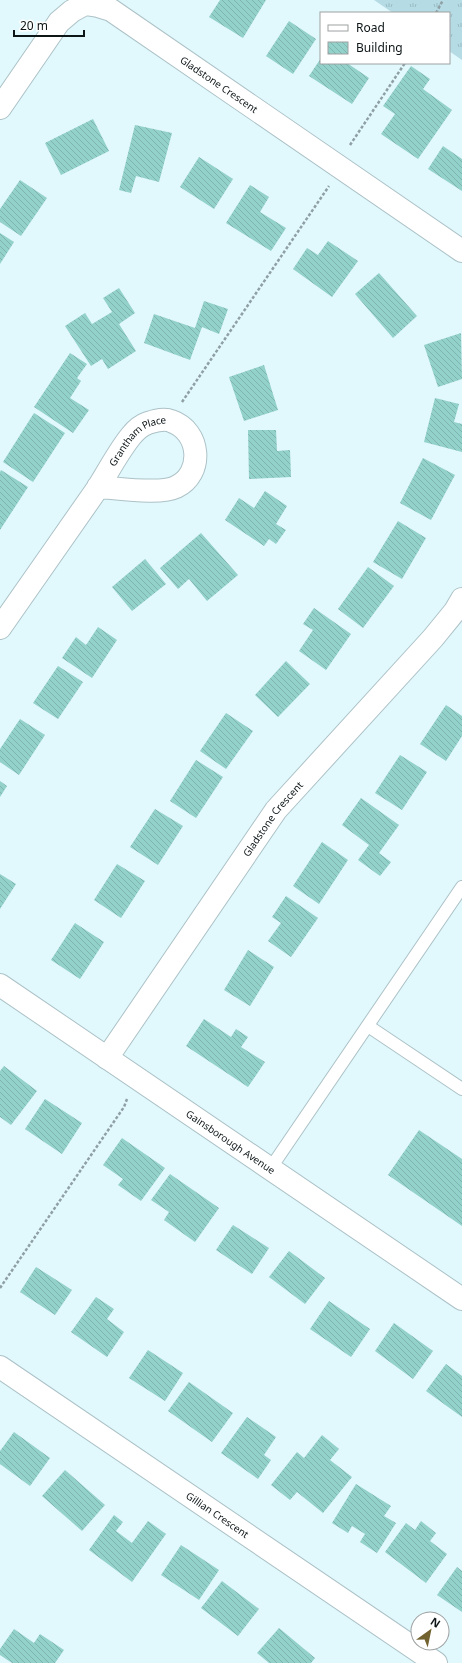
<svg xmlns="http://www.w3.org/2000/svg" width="462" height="1663" viewBox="0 0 462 1663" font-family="'Noto Sans',sans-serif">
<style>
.park{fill:url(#park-tufts)}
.building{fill:url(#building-back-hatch)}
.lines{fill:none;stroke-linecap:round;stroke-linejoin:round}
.service-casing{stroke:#acc2c7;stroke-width:14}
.minor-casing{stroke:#acc2c7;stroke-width:24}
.tertiary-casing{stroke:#acc2c7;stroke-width:24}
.path{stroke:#8fa0a4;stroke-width:2.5;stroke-dasharray:3 2;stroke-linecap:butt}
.service{stroke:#fff;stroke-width:12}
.minor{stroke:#fff;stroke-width:22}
.tertiary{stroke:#fff;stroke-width:22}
.labels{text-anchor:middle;stroke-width:3;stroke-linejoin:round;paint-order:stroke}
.street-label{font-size:10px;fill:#0d1517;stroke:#fff}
</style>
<defs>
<pattern id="park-tufts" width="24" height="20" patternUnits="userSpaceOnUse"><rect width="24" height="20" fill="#b5dbe4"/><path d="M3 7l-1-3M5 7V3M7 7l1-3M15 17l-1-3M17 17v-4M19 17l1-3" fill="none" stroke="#9abbc3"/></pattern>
<pattern id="building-back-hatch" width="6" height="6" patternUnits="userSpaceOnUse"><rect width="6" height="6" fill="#93d1cb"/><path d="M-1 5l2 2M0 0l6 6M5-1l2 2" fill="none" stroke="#7eb3ae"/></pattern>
</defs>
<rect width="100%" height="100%" fill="#e1f8fd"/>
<polygon class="park" points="374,0 462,0 462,60 449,51 449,13 393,13"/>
<g class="building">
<polygon points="220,0 266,0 243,38 209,17"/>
<polygon points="289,21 316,39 293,74 266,56"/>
<polygon points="321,58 321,63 347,63 369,78 352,104 309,76"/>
<polygon points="411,66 430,79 423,89 452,110 418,159 381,134 395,114 383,106"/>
<polygon points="93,119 109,151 61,175 45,143"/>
<polygon points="135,125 172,133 159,182 136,176 131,193 119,190"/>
<polygon points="443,146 462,159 462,191 428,169"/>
<polygon points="199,157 233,179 214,209 180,187"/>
<polygon points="20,180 47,198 21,236 0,222 0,209"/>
<polygon points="250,185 269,197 260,212 286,228 271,251 226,223"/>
<polygon points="0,233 14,242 0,264"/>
<polygon points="328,241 358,261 332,297 293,269 307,248 318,255"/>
<polygon points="379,273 417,316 393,338 355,294"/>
<polygon points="119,288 135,313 119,324 136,351 108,369 102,359 91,366 65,326 85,313 92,324 112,312 103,298"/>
<polygon points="204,301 228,309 219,334 202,327 190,360 144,343 154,314 195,328"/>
<polygon points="461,333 462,379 438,387 424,345"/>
<polygon points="70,353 87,364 77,378 81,381 70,398 89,410 73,433 34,407"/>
<polygon points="264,365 278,410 244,421 229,377"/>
<polygon points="435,398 459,404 454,422 462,424 462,452 424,442"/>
<polygon points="34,413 65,433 33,482 3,462"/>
<polygon points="248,430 276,430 277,451 290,450 291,477 249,479"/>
<polygon points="423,458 455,475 431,520 400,503"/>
<polygon points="1,470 28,487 0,530 0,472"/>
<polygon points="265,491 287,506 276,524 286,530 276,544 269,539 264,546 225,520 239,498 254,508"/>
<polygon points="398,521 426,538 402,579 373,562"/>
<polygon points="201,533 238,575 207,601 189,579 178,589 160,568"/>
<polygon points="145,559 166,584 132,611 112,587"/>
<polygon points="368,567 394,586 363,628 338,609"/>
<polygon points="314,608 351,634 326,670 299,651 313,630 303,624"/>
<polygon points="98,627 117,640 92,678 62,658 76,637 86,645"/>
<polygon points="286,661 310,684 278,717 255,695"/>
<polygon points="58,666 83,682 58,719 33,703"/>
<polygon points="446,705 462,716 462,736 446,761 420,744"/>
<polygon points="226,713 253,731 226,769 200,751"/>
<polygon points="20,719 45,735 19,775 0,762 0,749"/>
<polygon points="400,755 427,772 402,810 375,793"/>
<polygon points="196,760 223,777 196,818 170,801"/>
<polygon points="0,781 7,786 0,797"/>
<polygon points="361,798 399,825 379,853 391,862 380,876 358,860 369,845 342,825"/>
<polygon points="155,809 183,826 158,865 130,847"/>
<polygon points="322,842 348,860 319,904 293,886"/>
<polygon points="117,864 145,881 121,918 94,900"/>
<polygon points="0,874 16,884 0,909"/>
<polygon points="286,896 318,918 291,957 268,941 281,923 272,917"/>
<polygon points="75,923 104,942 80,979 51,960"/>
<polygon points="248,950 274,967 250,1006 224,990"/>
<polygon points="204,1019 231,1037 236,1029 248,1037 241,1047 265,1062 248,1087 186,1046"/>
<polygon points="4,1066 37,1091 11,1125 0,1117 0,1071"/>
<polygon points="45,1099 82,1123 62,1154 25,1129"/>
<polygon points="419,1130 462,1159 462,1226 388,1175"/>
<polygon points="122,1138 165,1168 141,1201 118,1185 123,1179 103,1165"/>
<polygon points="170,1174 219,1208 195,1242 164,1220 169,1212 151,1200"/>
<polygon points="233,1225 269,1248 252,1274 216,1250"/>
<polygon points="289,1251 325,1278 305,1304 269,1277"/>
<polygon points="36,1267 72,1290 55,1315 20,1292"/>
<polygon points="96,1297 114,1309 107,1319 124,1332 107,1357 71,1332"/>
<polygon points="329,1301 370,1329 351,1357 310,1329"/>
<polygon points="394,1323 433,1351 413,1379 375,1351"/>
<polygon points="148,1350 183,1373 165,1401 129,1378"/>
<polygon points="446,1364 462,1376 462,1417 426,1391"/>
<polygon points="189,1382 233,1413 212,1442 168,1411"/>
<polygon points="247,1417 276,1437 264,1455 271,1460 258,1479 221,1453"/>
<polygon points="14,1432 50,1458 30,1486 0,1464 0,1451"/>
<polygon points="322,1435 339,1449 330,1460 352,1477 323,1513 297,1492 290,1500 271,1485 297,1452 304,1458"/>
<polygon points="65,1470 105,1505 82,1531 42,1496"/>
<polygon points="356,1484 391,1506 384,1516 396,1523 377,1553 360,1542 365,1534 352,1526 348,1533 332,1523"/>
<polygon points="114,1515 123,1522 116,1531 132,1543 148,1521 166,1534 132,1582 89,1550"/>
<polygon points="421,1521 436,1533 430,1541 447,1554 426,1583 385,1552 406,1523 415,1530"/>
<polygon points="181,1545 219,1570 199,1600 161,1575"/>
<polygon points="457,1567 462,1571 462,1612 437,1595"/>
<polygon points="222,1581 259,1609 238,1636 201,1608"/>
<polygon points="279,1628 315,1658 311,1663 269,1663 257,1653"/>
<polygon points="14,1629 34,1643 40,1634 64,1650 55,1663 12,1663 0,1655 0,1649"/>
</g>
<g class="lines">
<defs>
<g id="service">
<polyline points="368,1026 462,1089"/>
<polyline points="270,1169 462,887"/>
</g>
<g id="minor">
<path id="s1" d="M0,108L59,22L72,11L85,4L98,6L111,10L462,251"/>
<path id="s2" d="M0,628C32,582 65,535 97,489C108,472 118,452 131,436C135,431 142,425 148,423C155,421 164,418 171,421C201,431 204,474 176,487C160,495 117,488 98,487"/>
<path id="s3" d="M107,1058L276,810L433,638L455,611L462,599"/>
<path id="s4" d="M0,1367L436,1663"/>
</g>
<g id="tertiary">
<path id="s5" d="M0,985L462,1299"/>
</g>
</defs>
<use href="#service" class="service-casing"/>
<use href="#minor" class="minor-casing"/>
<use href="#tertiary" class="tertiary-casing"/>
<g class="path">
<polyline points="436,13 443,0"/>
<polyline points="350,145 405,63"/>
<polyline points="182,402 329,186"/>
<polyline points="0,1288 124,1107 127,1099"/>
</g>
<use href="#service" class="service"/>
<use href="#minor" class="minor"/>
<use href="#tertiary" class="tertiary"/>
</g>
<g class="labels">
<g class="street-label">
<text dy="4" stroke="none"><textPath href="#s1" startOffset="294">Gladstone Crescent</textPath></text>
<text dy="4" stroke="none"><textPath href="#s2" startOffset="235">Grantham Place</textPath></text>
<text dy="4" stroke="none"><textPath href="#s3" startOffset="291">Gladstone Crescent</textPath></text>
<text dy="4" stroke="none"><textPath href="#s5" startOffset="279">Gainsborough Avenue</textPath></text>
<text dy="4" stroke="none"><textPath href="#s4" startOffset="263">Gillian Crescent</textPath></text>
</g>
</g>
<rect x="320" y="12" width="130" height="52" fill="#ffffff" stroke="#9ea1a2"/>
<rect x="328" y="25" width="20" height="6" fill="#ffffff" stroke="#9ea1a2"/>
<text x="356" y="32" font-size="12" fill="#0d1517">Road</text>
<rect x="328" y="42" width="20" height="12" fill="url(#building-back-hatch)" stroke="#9ea1a2"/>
<text x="356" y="52" font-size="12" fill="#0d1517">Building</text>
<g transform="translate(430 1631) rotate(33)"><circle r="19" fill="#ffffff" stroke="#9ea1a2"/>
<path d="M0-3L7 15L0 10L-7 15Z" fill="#716230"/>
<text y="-6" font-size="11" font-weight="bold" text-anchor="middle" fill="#0d1517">N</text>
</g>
<path d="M14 30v6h70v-6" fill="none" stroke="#0d1517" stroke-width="2"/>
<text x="20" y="30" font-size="12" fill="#0d1517" stroke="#ffffff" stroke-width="3" paint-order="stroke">20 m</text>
</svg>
